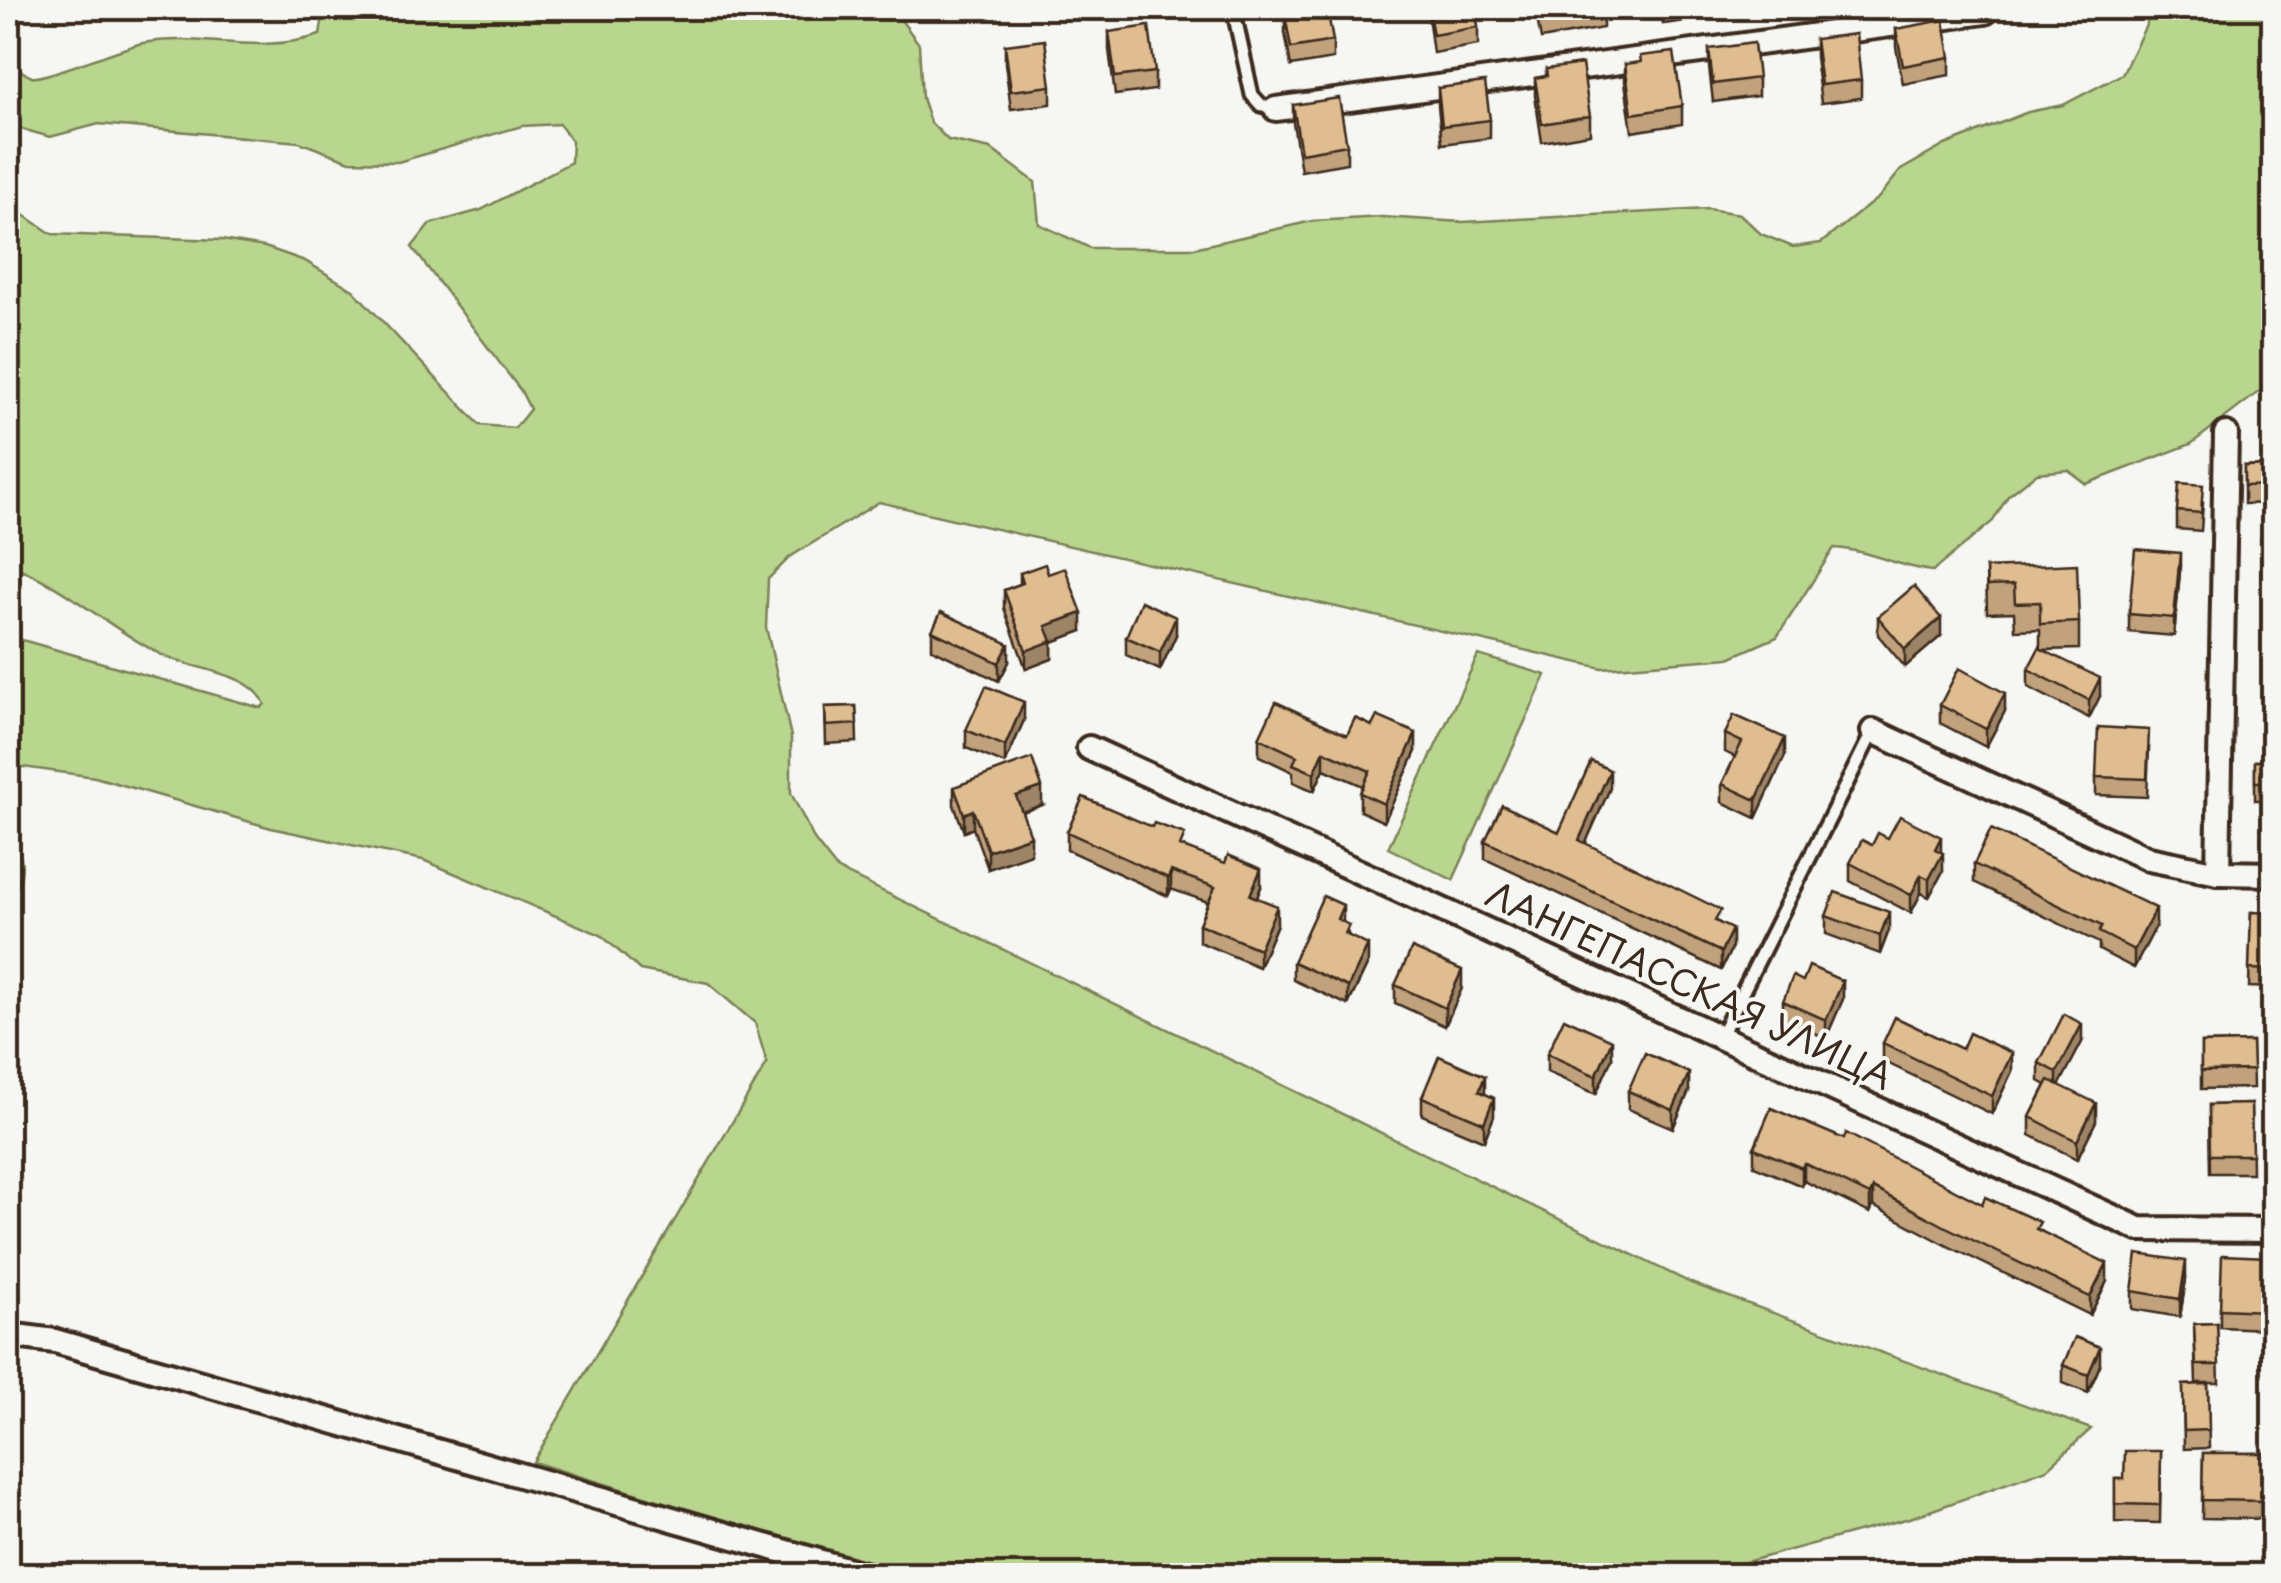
<svg xmlns="http://www.w3.org/2000/svg" width="2281" height="1583" viewBox="0 0 2281 1583" font-family="'Playpen Sans',sans-serif">
<style>
.green{fill:#b9d68e;stroke:#7a8056;stroke-width:2.5}
.lines{fill:none;stroke-linecap:round;stroke-linejoin:round}
.service-casing{stroke:#3b2a1e;stroke-width:19}
.minor-casing{stroke:#3b2a1e;stroke-width:30}
.service{stroke:#f6f6f2;stroke-width:11}
.minor{stroke:#f6f6f2;stroke-width:22}
.wall{fill:#c1a27d;stroke:#3b2a1e;stroke-width:2.5}
.shaded-wall{fill:#9d8466;stroke:#3b2a1e;stroke-width:2.5}
.building{fill:#e0bc91;stroke:#3b2a1e;stroke-width:2.5}
.labels{text-anchor:middle;stroke-width:8;stroke-linejoin:round;paint-order:stroke}
.street-label{font-size:35px;fill:#3b2a1e;stroke:#f6f6f2}
</style>
<rect width="100%" height="100%" fill="#f6f6f2"/>
<filter id="ink" filterUnits="userSpaceOnUse"><feTurbulence type="fractalNoise" baseFrequency=".01" numOctaves="2"/><feDisplacementMap in="SourceGraphic" scale="20" xChannelSelector="R" yChannelSelector="G"/><feConvolveMatrix kernelMatrix="1 2 1 2 8 2 1 2 1" color-interpolation-filters="sRGB"/></filter>
<g filter="url(#ink)">
<g class="green">
<path d="M319,8H892L919,44L922,98L930,122L948,140L991,149L1035,182L1039,224L1090,248H1194L1312,221L1382,217L1463,222L1708,209L1740,214L1761,234L1793,247L1821,243L1879,197L1901,170L1945,145L2028,112L2063,105L2122,74L2149,19L2165,8H2273V381L2191,444L2086,484L2068,470L2037,473L2008,496L1993,521L1933,571C1898,567 1869,550 1834,548L1777,637L1729,658L1602,668L879,502L790,557L768,579L766,627L791,737V793L815,841L837,869L1691,1283L2091,1429L2047,1469L1913,1517L1742,1563L1663,1576L927,1575L867,1564L533,1462L767,1063L755,1023L708,983L640,970L601,935L423,860L271,828L95,777L8,765V636L261,708L265,704C250,671 192,670 162,655C108,628 65,585 8,564V204L52,234L222,240L265,247L305,261L353,290L480,425L515,428L530,409L521,391L412,247L430,224L481,210L571,162L572,141L559,124L522,126L398,162L350,161L299,142L99,124L50,137L8,125V58C14,64 23,74 32,77C43,80 123,47 143,43C202,32 256,56 320,35L323,16Z"/>
<polygon points="1478,655 1546,675 1453,880 1388,848"/>
<path d="M8,839C31,857 21,884 8,905Z"/>
</g>
<g class="lines">
<defs>
<g id="service">
<polyline points="1233,8 1252,95 1261,105 1276,109"/>
<polyline points="1719,1039 1873,731"/>
</g>
<g id="minor">
<polyline points="1276,109 1985,12 1985,8"/>
<polyline points="1873,731 2149,859 2218,873 2274,874"/>
<polyline points="1089,748 2139,1229 2274,1230"/>
<polyline points="2218,873 2226,434"/>
<polyline points="8,1335 55,1341 870,1576"/>
</g>
</defs>
<use href="#service" class="service-casing"/>
<use href="#minor" class="minor-casing"/>
<use href="#service" class="service"/>
<use href="#minor" class="minor"/>
</g>
<g class="wall">
<polygon points="1427,8 1475,8 1478,27 1478,45 1433,53"/>
<polygon points="1535,8 1603,8 1603,28 1541,39"/>
<polygon points="1661,8 1711,8 1711,18 1663,24"/>
<polygon points="1285,15 1333,41 1333,59 1291,66 1285,33"/>
<polygon points="1896,29 1950,57 1950,75 1903,84 1896,47"/>
<polygon points="1109,32 1155,72 1155,90 1115,95 1109,50"/>
<polygon points="1815,39 1861,80 1861,98 1821,103 1815,57"/>
<polygon points="1005,45 1051,86 1051,104 1011,109 1005,63"/>
<polygon points="1709,49 1758,78 1758,96 1713,102 1709,67"/>
<polygon points="1625,64 1682,106 1682,124 1632,132 1625,82"/>
<polygon points="1546,69 1590,116 1590,134 1542,142 1535,96 1535,78 1546,76"/>
<polygon points="1438,88 1490,120 1490,138 1442,144 1438,106"/>
<polygon points="1293,105 1347,145 1347,163 1301,171 1293,123"/>
<polygon points="2274,440 2274,503 2244,504 2244,466 2272,465"/>
<polygon points="2203,503 2201,531 2177,529 2177,511"/>
<polygon points="2274,537 2274,582 2261,582 2261,538"/>
<polygon points="1986,568 2079,622 2079,649 2044,650 2100,696 2089,718 2028,687 2028,669 2040,648 2040,629 2015,630 2014,612 1987,613"/>
<polygon points="2180,571 2174,636 2129,632 2129,614"/>
<polygon points="1020,573 1048,574 1082,631 1052,642 1052,659 1026,669 1004,608 1004,590 1020,584"/>
<polygon points="1878,617 1941,636 1905,667 1878,635"/>
<polygon points="2263,620 2274,620 2274,691 2265,692"/>
<polygon points="932,631 1009,662 999,681 932,649"/>
<polygon points="1176,635 1160,670 1126,655 1126,637"/>
<polygon points="1940,705 2005,711 1986,747 1940,723"/>
<polygon points="856,706 857,742 826,744 825,707"/>
<polygon points="1024,720 1005,764 966,748 966,730"/>
<polygon points="1725,734 1785,756 1756,818 1722,802 1722,784 1735,757 1725,752"/>
<polygon points="1347,735 1416,751 1384,822 1360,811 1360,793 1363,786 1324,769 1314,791 1293,782 1293,772 1259,756 1259,738"/>
<polygon points="2149,748 2147,797 2096,795 2096,777"/>
<polygon points="2274,752 2274,806 2267,806 2267,800 2255,800 2255,761 2267,761"/>
<polygon points="954,787 1042,805 1022,812 1031,854 988,869 973,828 964,832 954,805"/>
<polygon points="1610,788 1585,844 1721,924 1732,947 1721,970 1485,859 1485,841 1559,832"/>
<polygon points="1067,832 1185,848 1261,887 1257,898 1277,924 1259,967 1199,942 1199,924 1208,902 1171,889 1168,896 1067,850"/>
<polygon points="1888,838 1941,852 1943,871 1929,897 1921,893 1911,913 1850,881 1850,863 1872,845"/>
<polygon points="1974,864 2156,926 2134,968 2099,950 2099,943 1974,882"/>
<polygon points="2251,912 2274,913 2274,988 2249,987"/>
<polygon points="1826,916 1889,930 1880,954 1826,934"/>
<polygon points="1343,922 1349,936 1368,963 1348,1005 1293,980 1293,962"/>
<polygon points="1803,981 1843,999 1826,1038 1783,1019 1783,1001"/>
<polygon points="1395,985 1462,988 1445,1026 1395,1003"/>
<polygon points="2082,1042 2059,1085 2096,1121 2077,1159 2030,1135 2030,1117 2046,1085 2039,1081 2039,1063"/>
<polygon points="2252,1042 2253,1088 2201,1089 2201,1043"/>
<polygon points="1883,1043 1962,1049 2012,1071 1992,1114 1883,1061"/>
<polygon points="1547,1054 1612,1058 1596,1094 1547,1072"/>
<polygon points="1628,1091 1689,1091 1673,1128 1628,1109"/>
<polygon points="1485,1094 1494,1116 1484,1141 1422,1115 1422,1097"/>
<polygon points="2251,1104 2252,1173 2210,1173 2209,1105"/>
<polygon points="1754,1148 1982,1204 2040,1230 2107,1281 2090,1315 1946,1245 1873,1206 1870,1213 1804,1181 1802,1186 1754,1166"/>
<polygon points="2268,1275 2266,1329 2220,1327 2220,1309"/>
<polygon points="2186,1279 2180,1317 2132,1309 2132,1291"/>
<polygon points="2217,1323 2219,1383 2196,1383 2194,1324"/>
<polygon points="2063,1365 2100,1365 2088,1393 2063,1383"/>
<polygon points="2208,1384 2209,1448 2184,1449 2183,1385"/>
<polygon points="2161,1451 2160,1523 2115,1522 2115,1479 2124,1479"/>
<polygon points="2203,1453 2270,1453 2270,1519 2202,1518"/>
</g>
<g class="shaded-wall">
<polygon points="2180,553 2180,571 2174,636 2174,618"/>
<polygon points="1082,613 1082,631 1052,642 1052,659 1026,669 1026,651 1046,626"/>
<polygon points="1176,617 1176,635 1160,670 1160,652"/>
<polygon points="1941,618 1941,636 1905,667 1905,649"/>
<polygon points="1009,644 1009,662 999,681 999,663"/>
<polygon points="2100,678 2100,696 2089,718 2089,700"/>
<polygon points="2005,693 2005,711 1986,747 1986,729"/>
<polygon points="1024,702 1024,720 1005,764 1005,746"/>
<polygon points="1416,733 1416,751 1384,822 1384,804"/>
<polygon points="1785,738 1785,756 1756,818 1756,800"/>
<polygon points="1324,751 1324,769 1314,791 1314,773"/>
<polygon points="1610,770 1610,788 1579,858 1579,840"/>
<polygon points="1042,787 1042,805 1016,814 1016,796"/>
<polygon points="973,810 973,828 964,832 964,814"/>
<polygon points="1031,836 1031,854 988,869 988,851"/>
<polygon points="1941,837 1941,855 1935,849"/>
<polygon points="1943,853 1943,871 1929,897 1929,879"/>
<polygon points="1261,869 1261,887 1250,913 1250,895"/>
<polygon points="1171,871 1171,889 1168,896 1168,878"/>
<polygon points="1921,875 1921,893 1911,913 1911,895"/>
<polygon points="1343,905 1343,923 1337,919"/>
<polygon points="1277,906 1277,924 1259,967 1259,949"/>
<polygon points="2156,908 2156,926 2134,968 2134,950"/>
<polygon points="1889,912 1889,930 1880,954 1880,936"/>
<polygon points="1732,929 1732,947 1721,970 1721,952"/>
<polygon points="1368,945 1368,963 1348,1005 1348,987"/>
<polygon points="1462,970 1462,988 1445,1026 1445,1008"/>
<polygon points="1843,981 1843,999 1826,1038 1826,1020"/>
<polygon points="2082,1024 2082,1042 2057,1090 2057,1072"/>
<polygon points="1612,1040 1612,1058 1596,1094 1596,1076"/>
<polygon points="2012,1053 2012,1071 1992,1114 1992,1096"/>
<polygon points="1689,1073 1689,1091 1673,1128 1673,1110"/>
<polygon points="1485,1076 1485,1094 1479,1091"/>
<polygon points="1494,1098 1494,1116 1484,1141 1484,1123"/>
<polygon points="2096,1103 2096,1121 2077,1159 2077,1141"/>
<polygon points="1804,1163 1804,1181 1802,1186 1802,1168"/>
<polygon points="1873,1188 1873,1206 1870,1213 1870,1195"/>
<polygon points="2186,1261 2186,1279 2180,1317 2180,1299"/>
<polygon points="2107,1263 2107,1281 2090,1315 2090,1297"/>
<polygon points="2100,1347 2100,1365 2088,1393 2088,1375"/>
</g>
<g class="building">
<polygon points="1327,8 1333,41 1291,48 1285,15"/>
<polygon points="1428,8 1475,8 1478,27 1433,35"/>
<polygon points="1538,8 1603,8 1603,10 1541,21"/>
<polygon points="1944,20 1950,57 1903,66 1896,29"/>
<polygon points="1149,26 1155,72 1115,77 1109,32"/>
<polygon points="1856,34 1861,80 1821,85 1815,39"/>
<polygon points="1045,40 1051,86 1011,91 1005,45"/>
<polygon points="1754,43 1758,78 1713,84 1709,49"/>
<polygon points="1674,52 1682,106 1632,114 1625,64 1641,62 1640,56"/>
<polygon points="1582,64 1590,116 1542,124 1535,78 1547,76 1546,69"/>
<polygon points="1485,82 1490,120 1442,126 1438,88"/>
<polygon points="1339,98 1347,145 1301,153 1293,105"/>
<polygon points="2272,440 2274,440 2274,485 2244,486 2244,466 2272,465"/>
<polygon points="2179,483 2203,485 2201,513 2177,511"/>
<polygon points="2274,537 2274,564 2261,564 2261,538"/>
<polygon points="2135,549 2180,553 2174,618 2129,614"/>
<polygon points="1045,564 1048,574 1065,568 1082,613 1046,626 1052,641 1026,651 1004,590 1023,583 1020,573"/>
<polygon points="2077,564 2079,622 2040,624 2040,602 2015,603 2014,585 1987,586 1986,568"/>
<polygon points="1914,586 1941,618 1905,649 1878,617"/>
<polygon points="1141,601 1176,617 1160,652 1126,637"/>
<polygon points="941,612 1009,644 999,663 932,631"/>
<polygon points="2263,620 2274,620 2274,673 2265,674"/>
<polygon points="2039,648 2100,678 2089,700 2028,669"/>
<polygon points="1959,668 2005,693 1986,729 1940,705"/>
<polygon points="986,686 1024,702 1005,746 966,730"/>
<polygon points="1276,702 1347,735 1355,718 1372,726 1377,716 1416,733 1384,804 1360,793 1370,771 1324,751 1314,773 1293,764 1297,756 1259,738"/>
<polygon points="856,706 857,724 826,726 825,707"/>
<polygon points="1734,715 1785,738 1756,800 1722,784 1742,742 1725,734"/>
<polygon points="2098,727 2149,730 2147,779 2096,777"/>
<polygon points="2267,752 2274,752 2274,788 2267,788 2267,782 2255,782 2255,761 2267,761"/>
<polygon points="1032,758 1042,787 1016,796 1031,836 988,851 973,810 964,814 954,787"/>
<polygon points="1591,761 1610,770 1579,840 1721,910 1715,921 1732,929 1721,952 1485,841 1502,805 1559,832"/>
<polygon points="1083,797 1152,827 1154,823 1185,834 1180,846 1225,863 1228,855 1261,869 1250,895 1277,906 1259,949 1199,924 1215,887 1171,871 1168,878 1067,832"/>
<polygon points="1900,816 1941,837 1935,849 1943,853 1929,879 1921,875 1911,895 1850,863 1862,840 1872,845 1878,833 1888,838"/>
<polygon points="1991,829 2156,908 2134,950 2099,932 2102,926 1974,864"/>
<polygon points="1835,892 1889,912 1880,936 1826,916"/>
<polygon points="1323,896 1343,905 1337,919 1349,925 1345,934 1368,945 1348,987 1293,962"/>
<polygon points="2251,912 2274,913 2274,970 2249,969"/>
<polygon points="1412,948 1462,970 1445,1008 1395,985"/>
<polygon points="1809,966 1843,981 1826,1020 1783,1001 1793,976 1803,981"/>
<polygon points="2064,1014 2082,1024 2057,1072 2039,1063"/>
<polygon points="1895,1017 1962,1049 1969,1033 2012,1053 1992,1096 1883,1043"/>
<polygon points="1564,1018 1612,1040 1596,1076 1547,1054"/>
<polygon points="2252,1042 2253,1070 2201,1071 2201,1043"/>
<polygon points="1645,1053 1689,1073 1673,1110 1628,1091"/>
<polygon points="1439,1056 1485,1076 1479,1091 1494,1098 1484,1123 1422,1097"/>
<polygon points="2049,1080 2096,1103 2077,1141 2030,1117"/>
<polygon points="2251,1104 2252,1155 2210,1155 2209,1105"/>
<polygon points="1771,1108 1844,1139 1846,1133 1982,1204 1985,1197 2040,1222 2036,1229 2107,1263 2090,1297 1946,1227 1873,1188 1870,1195 1804,1163 1802,1168 1754,1148"/>
<polygon points="2137,1254 2186,1261 2180,1299 2132,1291"/>
<polygon points="2222,1255 2268,1257 2266,1311 2220,1309"/>
<polygon points="2217,1323 2219,1365 2196,1365 2194,1324"/>
<polygon points="2075,1337 2100,1347 2088,1375 2063,1365"/>
<polygon points="2208,1384 2209,1430 2184,1431 2183,1385"/>
<polygon points="2125,1451 2161,1451 2160,1505 2115,1504 2115,1479 2124,1479"/>
<polygon points="2203,1453 2270,1453 2270,1501 2202,1500"/>
</g>
</g>
<g class="labels">
<g class="street-label">
<text transform="translate(1689 986) rotate(25)" y="12">ЛАНГЕПАССКАЯ УЛИЦА</text>
</g>
</g>
<rect width="2281" height="1583" fill="none" stroke="#f6f6f2" stroke-width="40"/>
<rect x="20" y="20" width="2241" height="1543" fill="none" stroke="#3b2a1e" stroke-width="4" filter="url(#ink)"/>
</svg>
